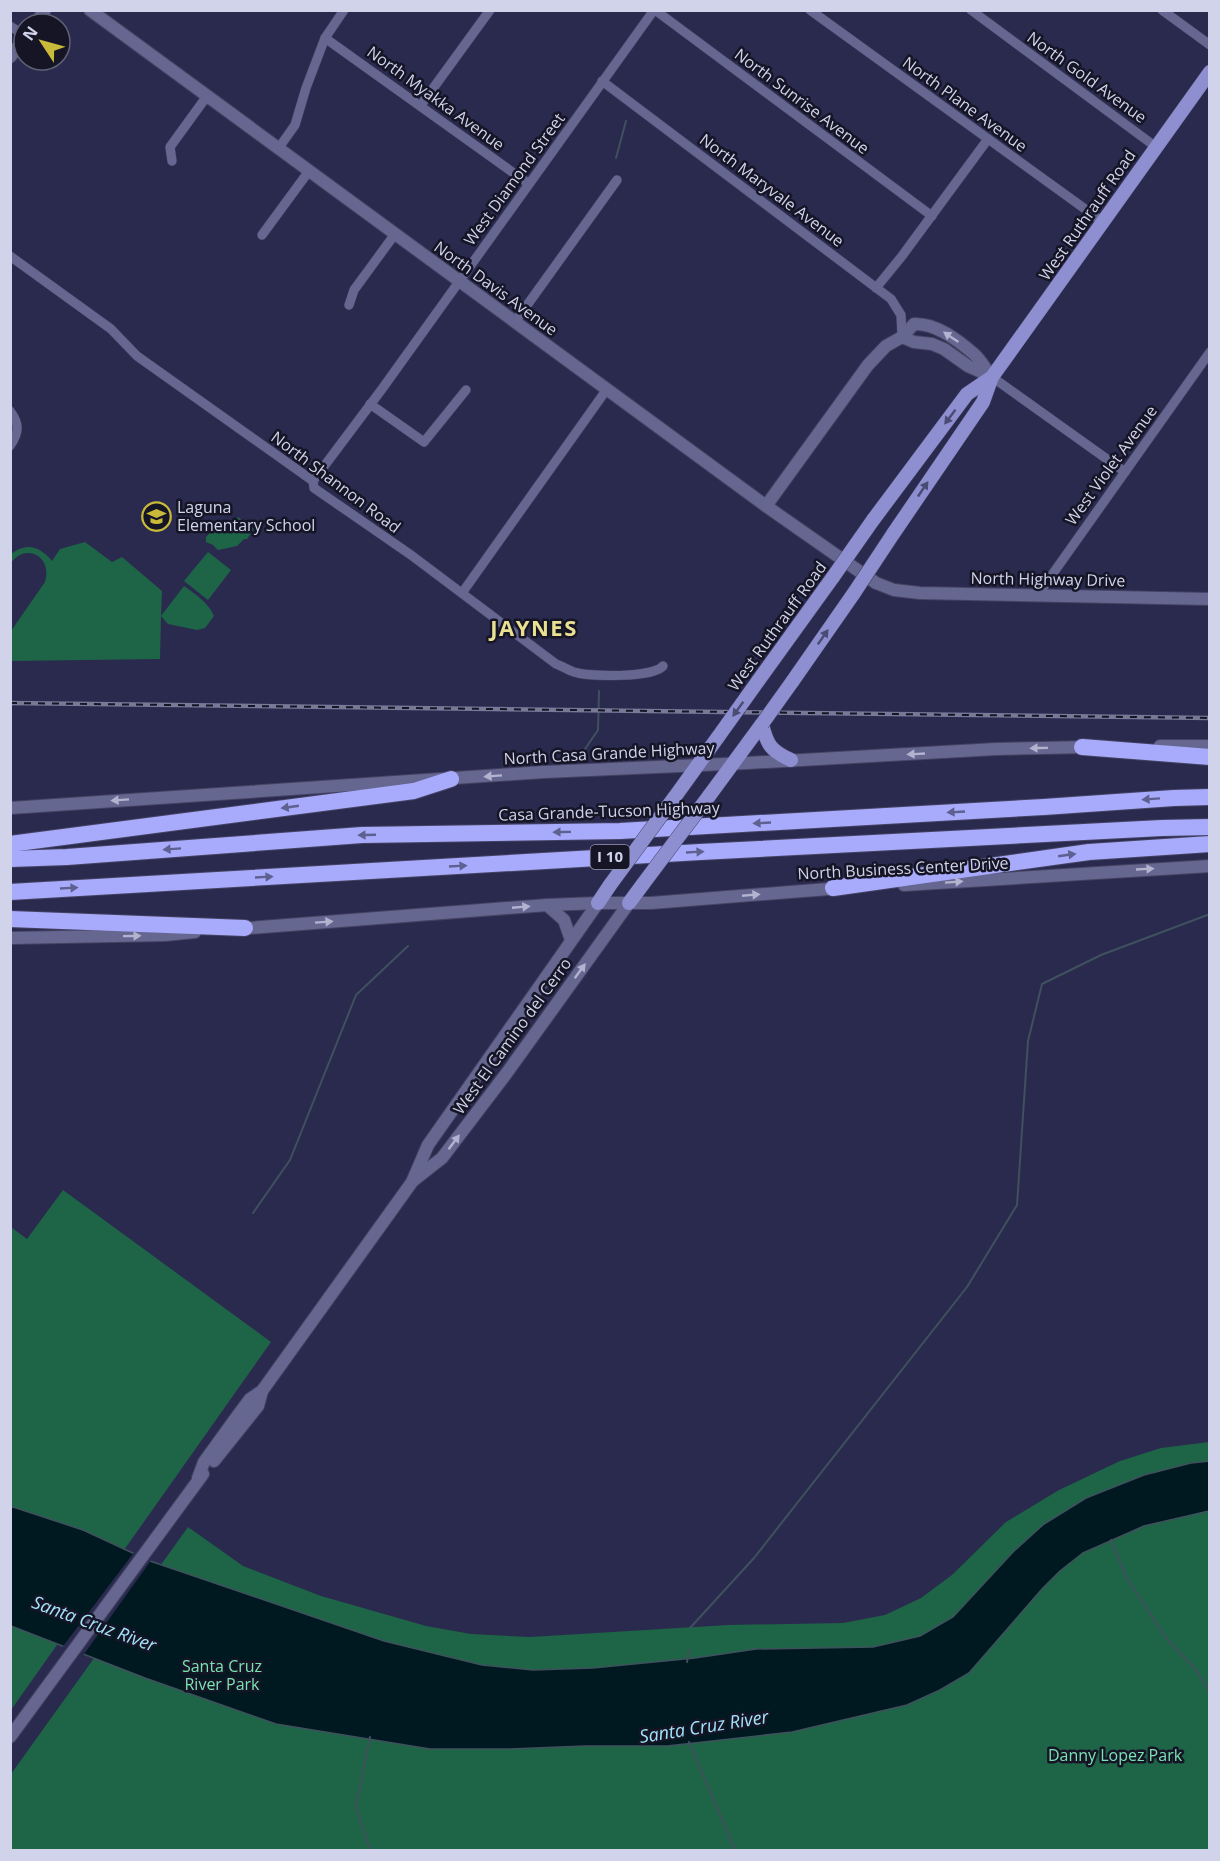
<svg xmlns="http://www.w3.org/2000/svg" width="1220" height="1861" viewBox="0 0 1220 1861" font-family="'Open Sans',sans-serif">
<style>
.green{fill:#1e6447}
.water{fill:#001921;stroke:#3f515d;stroke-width:1.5}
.pier{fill:#2a2a4f}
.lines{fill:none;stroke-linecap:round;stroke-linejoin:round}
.stream{stroke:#3f515d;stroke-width:2}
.street-casing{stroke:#454363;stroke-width:10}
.secondary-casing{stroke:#454363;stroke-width:14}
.primary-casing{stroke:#454363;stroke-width:15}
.highway-casing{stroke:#454363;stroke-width:18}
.street{stroke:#666791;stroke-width:9}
.secondary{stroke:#666791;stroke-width:12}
.primary{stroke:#8e8fd1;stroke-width:14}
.highway{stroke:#a8aafb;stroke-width:16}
.rail-casing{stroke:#787997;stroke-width:4.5}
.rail{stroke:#151526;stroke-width:2;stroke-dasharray:7;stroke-linecap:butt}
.primary-bridge-casing{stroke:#454363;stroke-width:15;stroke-linecap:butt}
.primary-bridge{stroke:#8e8fd1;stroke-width:14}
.oneway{fill:#b1b3cf}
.oneway2{fill:#4b4c73}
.oneway3{fill:#5e6090}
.labels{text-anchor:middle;stroke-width:5;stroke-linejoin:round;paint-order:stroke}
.shield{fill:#151526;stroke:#999aaf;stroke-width:1.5}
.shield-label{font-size:15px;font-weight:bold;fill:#d1d3ea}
.street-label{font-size:16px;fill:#d1d3ea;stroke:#151526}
.poi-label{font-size:16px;fill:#d1d3ea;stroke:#151526;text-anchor:start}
.park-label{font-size:16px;fill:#7ae3b3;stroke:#151526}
.water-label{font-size:18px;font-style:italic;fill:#a3e3fa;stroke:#151526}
.district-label{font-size:22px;font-weight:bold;letter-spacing:1.5px;fill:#e9e091;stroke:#151526}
</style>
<rect width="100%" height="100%" fill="#2a2a4f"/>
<g class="green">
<polygon points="238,517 254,529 247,539 244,539 237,546 218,550 213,545 206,542 206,537 222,521 230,527"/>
<path d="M85,542L112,562L122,557L162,591L161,616L184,586C196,595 208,602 214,616L205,628L197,630L168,624L161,616L160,659L11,661V631L45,582C53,557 26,542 11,563V554C26,542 40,546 52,561L60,549Z"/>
<polygon points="208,552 231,570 208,600 184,581"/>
<polygon points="63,1190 271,1342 11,1710 11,1227 27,1239"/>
<polygon points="1209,1442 1209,1850 11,1850 11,1774 188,1527 243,1566 321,1596 426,1626 471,1634 530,1637 728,1625 843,1623 885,1615 921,1598 952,1575 1006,1522 1059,1490 1120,1461 1161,1448"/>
</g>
<polygon class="water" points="1210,1461 1209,1511 1144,1526 1083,1553 1060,1571 1042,1589 969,1673 940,1690 907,1705 792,1732 667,1746 585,1746 509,1749 430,1749 276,1724 145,1678 11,1626 10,1506 83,1530 150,1561 384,1641 482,1665 533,1670 593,1668 695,1658 756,1649 873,1647 920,1636 953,1617 1014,1551 1044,1524 1086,1498 1144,1475 1191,1463"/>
<polygon class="pier" points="135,1551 152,1559 82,1657 61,1649"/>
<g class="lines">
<g class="stream">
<polyline points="616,158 626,121"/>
<polyline points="583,752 598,730 599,691"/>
<polyline points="253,1213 290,1160 356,995 408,946"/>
<polyline points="1111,1540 1126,1577 1166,1638 1196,1670 1210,1693"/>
<polyline points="690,1628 754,1558 967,1287 1017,1205 1028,1041 1042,984 1101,955 1210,914"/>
<polyline points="687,1662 689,1650"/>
<polyline points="689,1742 735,1850"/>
<polyline points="370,1850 356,1806 370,1737"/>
</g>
<defs>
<g id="street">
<polyline points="655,10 932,216"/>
<polyline points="810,10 1103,222"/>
<polyline points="971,10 1156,147"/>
<polyline points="1162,10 1210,45"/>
<polyline points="10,26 24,35"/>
<polyline points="325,38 529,184"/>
<polyline points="602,81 891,299 901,315 902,337"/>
<polyline points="421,105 490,10"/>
<polyline points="278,149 295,125 306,88 325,38 344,10"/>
<polyline points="172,161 170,147 207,96"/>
<polyline points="262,235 309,171"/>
<path d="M10,256L111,329L137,356L306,476L313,481L314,488L411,555L556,664C562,666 568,670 574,672C589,677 653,678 663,666"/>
<polyline points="876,288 902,256 988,139"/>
<polyline points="349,305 354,290 395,234"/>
<polyline points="515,322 617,180"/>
<polyline points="992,377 1125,472"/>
<polyline points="370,404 424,442 466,390"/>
<path d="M10,411C20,424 19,433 10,446"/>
<polyline points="313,481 382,389 654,10"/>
<polyline points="462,593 607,389"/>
<polyline points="1037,596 1210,352"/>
</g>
<g id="secondary">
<polyline points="90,10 766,506 876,583 894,590 920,593 1210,599"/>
<polyline points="35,24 45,10"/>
<polyline points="10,57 24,39"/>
<polyline points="902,337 914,342 932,344 944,349 968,366 988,375"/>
<path d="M766,506L868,365L886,346L902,337L914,324C936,323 958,340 974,354C981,360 986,370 992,377"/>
<polyline points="1160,746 1210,746"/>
<polyline points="10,808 544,772 747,763 996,749 1088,747"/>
<polyline points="904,885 1210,866"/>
<polyline points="547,905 564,920 571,940"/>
<polyline points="236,929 547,905 598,903 651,903 841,888"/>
<polyline points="10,938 165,935 195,932"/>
<polyline points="414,1180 442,1158 506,1074 629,903"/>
<polyline points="214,1461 258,1406 262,1391"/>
<polyline points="198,1478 204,1462 238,1415 250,1399 262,1391 412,1182 428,1145 598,903"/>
<polyline points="10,1737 203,1474"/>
</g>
<g id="primary">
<polyline points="873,520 967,394 992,377"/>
<polyline points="893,534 983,402 992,377 1210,72"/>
<polyline points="758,681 833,577"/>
<polyline points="792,682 854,593"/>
<path d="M762,724C767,745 771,751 791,760"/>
<polyline points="709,796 762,724"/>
<polyline points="674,798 718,737"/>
<polyline points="598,903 610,885"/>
<polyline points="629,903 643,884"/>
</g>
<g id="highway">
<polyline points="1082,747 1210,757"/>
<polyline points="10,844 414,791 451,779"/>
<polyline points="10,859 67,857 362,835 620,831 1044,807 1174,798 1210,797"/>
<polyline points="833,888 1089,852 1210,844"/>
<polyline points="10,892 700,852 1162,828 1210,827"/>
<polyline points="10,919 245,928"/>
</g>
</defs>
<use href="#street" class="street-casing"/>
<use href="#secondary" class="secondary-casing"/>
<use href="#primary" class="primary-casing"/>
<use href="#highway" class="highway-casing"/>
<use href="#street" class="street"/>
<use href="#secondary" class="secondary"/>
<use href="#primary" class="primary"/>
<use href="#highway" class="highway"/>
<defs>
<polyline id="rail" points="10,703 1210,718"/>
</defs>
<use href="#rail" class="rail-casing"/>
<use href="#rail" class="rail"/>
<defs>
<g id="primary-bridge">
<polyline points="833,577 873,520"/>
<polyline points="854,593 893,534"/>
<polyline points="762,724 792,682"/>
<polyline points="718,737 758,681"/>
<polyline points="643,884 709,796"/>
<polyline points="610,885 674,798"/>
</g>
</defs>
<use href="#primary-bridge" class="primary-bridge-casing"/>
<use href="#primary-bridge" class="primary-bridge"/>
</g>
<defs><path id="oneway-solid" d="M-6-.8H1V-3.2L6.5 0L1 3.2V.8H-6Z" transform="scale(1.5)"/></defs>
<g class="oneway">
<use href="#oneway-solid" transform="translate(951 337) rotate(-146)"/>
<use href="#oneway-solid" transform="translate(1039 748) rotate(179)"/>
<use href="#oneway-solid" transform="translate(916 754) rotate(177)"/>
<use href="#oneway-solid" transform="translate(493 776) rotate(176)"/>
<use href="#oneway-solid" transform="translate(120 800) rotate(176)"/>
<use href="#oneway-solid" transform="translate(1145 869) rotate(-3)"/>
<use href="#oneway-solid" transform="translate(954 882) rotate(-4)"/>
<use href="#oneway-solid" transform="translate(751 895) rotate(-5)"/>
<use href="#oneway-solid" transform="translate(521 907) rotate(-5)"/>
<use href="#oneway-solid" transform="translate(324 922) rotate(-4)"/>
<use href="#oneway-solid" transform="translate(132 936) rotate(-1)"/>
<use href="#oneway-solid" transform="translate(580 971) rotate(-54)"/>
<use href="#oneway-solid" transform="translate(454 1142) rotate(-53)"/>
</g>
<g class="oneway2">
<use href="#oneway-solid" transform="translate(950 417) rotate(127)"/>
<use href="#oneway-solid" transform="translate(923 489) rotate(-56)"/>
<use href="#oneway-solid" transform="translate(823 637) rotate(-55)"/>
<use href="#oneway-solid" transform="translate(738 709) rotate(126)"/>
</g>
<g class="oneway3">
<use href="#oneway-solid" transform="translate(1151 799) rotate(176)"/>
<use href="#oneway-solid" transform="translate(290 807) rotate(172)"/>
<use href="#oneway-solid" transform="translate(956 812) rotate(177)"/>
<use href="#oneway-solid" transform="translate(762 823) rotate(177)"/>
<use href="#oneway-solid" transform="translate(562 832) rotate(179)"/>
<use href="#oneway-solid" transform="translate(367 835) rotate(178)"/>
<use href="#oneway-solid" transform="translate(172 849) rotate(176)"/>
<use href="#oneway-solid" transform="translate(695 852) rotate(-3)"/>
<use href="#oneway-solid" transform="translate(1067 855) rotate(-8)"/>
<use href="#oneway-solid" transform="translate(458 866) rotate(-3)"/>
<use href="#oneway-solid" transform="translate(264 877) rotate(-3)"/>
<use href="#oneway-solid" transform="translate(69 888) rotate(-3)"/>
</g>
<defs>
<symbol id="school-ring" viewBox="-11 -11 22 22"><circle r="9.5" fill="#151526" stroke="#c9ba3a" stroke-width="1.5"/><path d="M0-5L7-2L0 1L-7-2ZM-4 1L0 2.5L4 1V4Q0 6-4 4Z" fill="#c9ba3a"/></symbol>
</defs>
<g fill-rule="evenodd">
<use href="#school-ring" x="140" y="500" width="33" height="33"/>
</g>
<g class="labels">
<rect class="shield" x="590.5" y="845" width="39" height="24" rx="4.5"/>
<g class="shield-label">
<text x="610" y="862">I 10</text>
</g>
<g class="street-label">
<text transform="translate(1087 77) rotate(36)" y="6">North Gold Avenue</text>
<text transform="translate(436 98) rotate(36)" y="6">North Myakka Avenue</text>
<text transform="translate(802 101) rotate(37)" y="6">North Sunrise Avenue</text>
<text transform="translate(965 104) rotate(36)" y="6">North Plane Avenue</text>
<text transform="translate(514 179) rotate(-54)" y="6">West Diamond Street</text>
<text transform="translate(772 190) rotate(37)" y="6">North Maryvale Avenue</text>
<text transform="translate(1087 215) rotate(-55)" y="6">West Ruthrauff Road</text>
<text transform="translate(496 288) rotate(36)" y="6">North Davis Avenue</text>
<text transform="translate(1111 465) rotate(-54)" y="6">West Violet Avenue</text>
<text transform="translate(336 482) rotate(37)" y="6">North Shannon Road</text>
<text transform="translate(1048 579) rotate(1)" y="6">North Highway Drive</text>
<text transform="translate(777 626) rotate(-54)" y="6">West Ruthrauff Road</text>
<text transform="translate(609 753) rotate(-3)" y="6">North Casa Grande Highway</text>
<text transform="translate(609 811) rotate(-2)" y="6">Casa Grande-Tucson Highway</text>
<text transform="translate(903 868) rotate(-3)" y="6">North Business Center Drive</text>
<text transform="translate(512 1036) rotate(-54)" y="6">West El Camino del Cerro</text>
</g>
<g class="poi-label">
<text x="177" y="513">Laguna<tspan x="177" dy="18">Elementary School</tspan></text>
</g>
<g class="park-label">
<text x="222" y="1672">Santa Cruz<tspan x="222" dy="18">River Park</tspan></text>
<text x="1115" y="1761">Danny Lopez Park</text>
</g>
<g class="water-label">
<text transform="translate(94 1624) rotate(20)" y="6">Santa Cruz River</text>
<text transform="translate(704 1727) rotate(-9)" y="6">Santa Cruz River</text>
</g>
<g class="district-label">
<text x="534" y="636">JAYNES</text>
</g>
</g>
<rect width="1220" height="1861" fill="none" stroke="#d1d3ea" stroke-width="24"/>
<g transform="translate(42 42) rotate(306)"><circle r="28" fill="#151526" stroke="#606174" stroke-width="1.5"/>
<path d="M0-4.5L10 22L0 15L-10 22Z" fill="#c9ba3a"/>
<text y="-9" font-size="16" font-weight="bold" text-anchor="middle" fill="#d1d3ea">N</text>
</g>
</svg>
